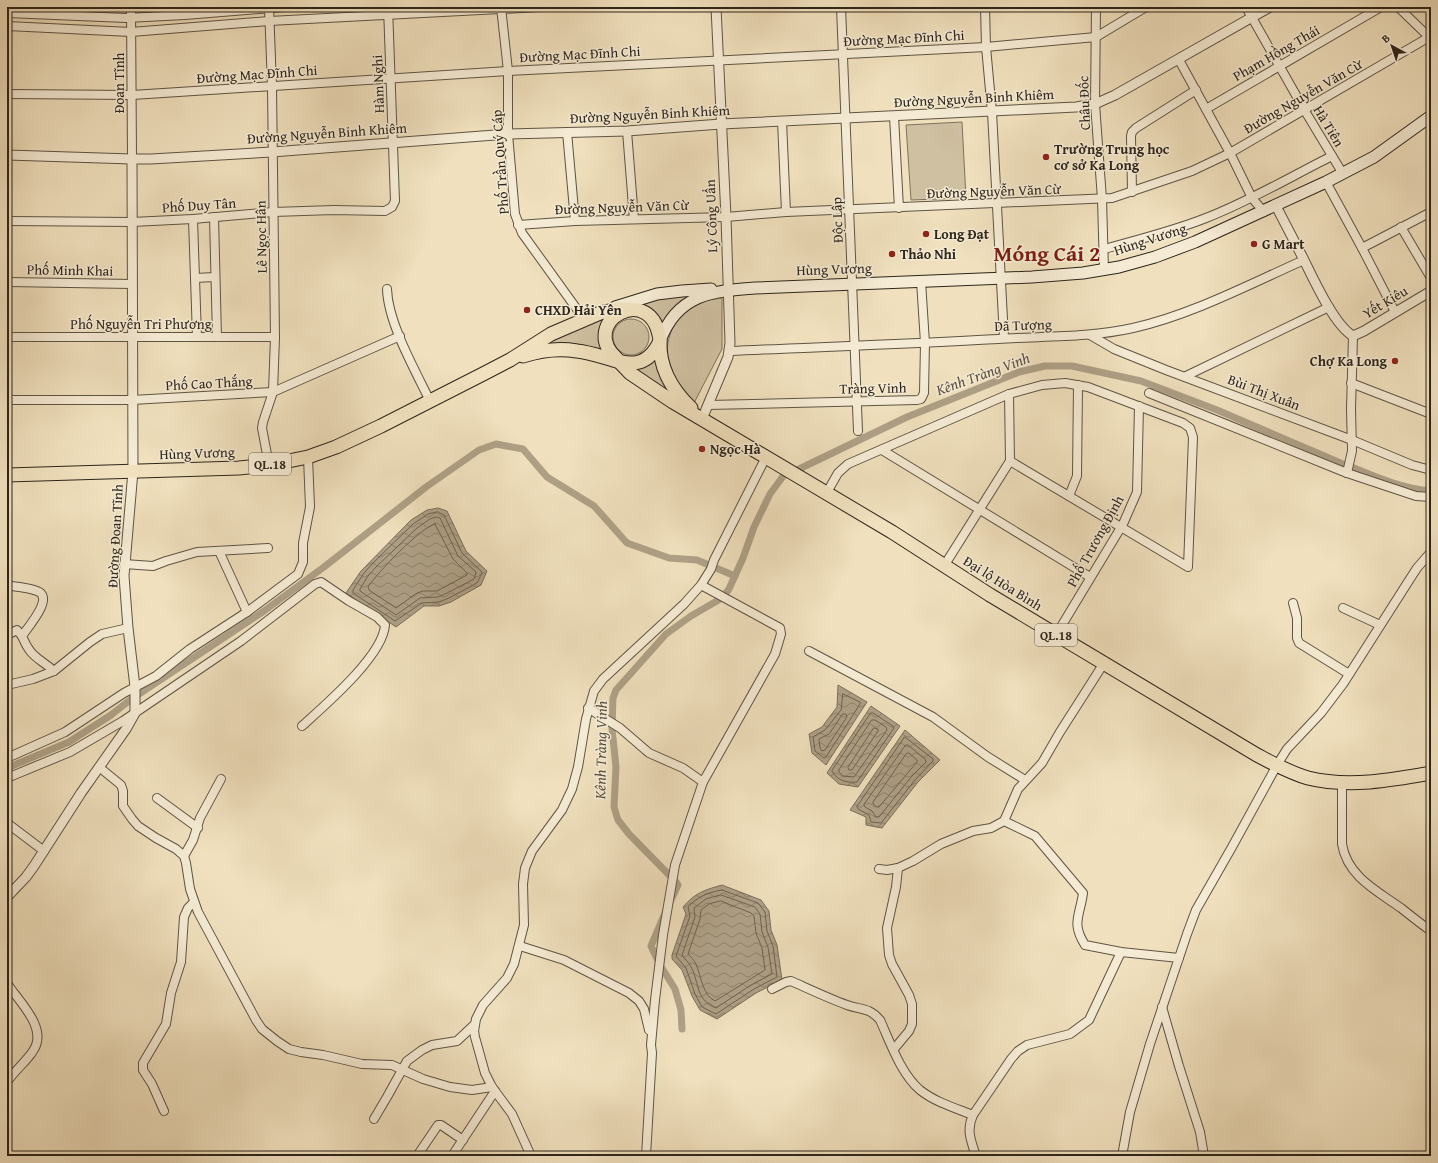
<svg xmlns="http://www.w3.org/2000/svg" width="1438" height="1163" viewBox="0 0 1438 1163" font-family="'Gentium Book Plus',serif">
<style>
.green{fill:#cfc0a1;stroke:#7e725e}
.water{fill:url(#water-waves);stroke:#7a6f5b}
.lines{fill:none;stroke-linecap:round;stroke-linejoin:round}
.shore{stroke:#6e6250;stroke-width:1}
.canal{stroke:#aea086;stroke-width:7}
.minor-casing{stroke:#5e5444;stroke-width:10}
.tertiary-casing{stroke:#5e5444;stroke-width:11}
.secondary-casing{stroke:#2d251b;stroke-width:13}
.trunk-casing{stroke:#2d251b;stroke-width:15}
.minor{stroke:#f5ebd4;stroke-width:8}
.tertiary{stroke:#f5ebd4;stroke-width:9}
.secondary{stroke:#f5ebd4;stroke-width:11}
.trunk{stroke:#f0e0bd;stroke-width:13}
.poi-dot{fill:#8f2418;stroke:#f5ebd4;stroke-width:1.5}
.labels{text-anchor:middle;stroke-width:3;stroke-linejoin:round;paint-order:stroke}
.shield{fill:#f5ebd4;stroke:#696052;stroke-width:1}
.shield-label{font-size:13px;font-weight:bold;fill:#2d251b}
.street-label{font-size:14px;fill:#2d251b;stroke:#f5ebd4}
.poi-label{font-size:14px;font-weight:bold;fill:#2d251b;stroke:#f5ebd4;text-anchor:start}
.water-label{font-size:15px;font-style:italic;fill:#5a5040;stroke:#f5ebd4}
.town-label{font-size:22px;font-weight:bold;fill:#7a1f14;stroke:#f5ebd4}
</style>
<defs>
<pattern id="water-waves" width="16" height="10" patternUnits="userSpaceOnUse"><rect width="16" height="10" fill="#aea086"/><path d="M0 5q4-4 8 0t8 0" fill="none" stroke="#8e826d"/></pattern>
</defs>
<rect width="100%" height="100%" fill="#f0e0bd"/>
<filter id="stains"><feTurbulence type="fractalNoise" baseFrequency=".005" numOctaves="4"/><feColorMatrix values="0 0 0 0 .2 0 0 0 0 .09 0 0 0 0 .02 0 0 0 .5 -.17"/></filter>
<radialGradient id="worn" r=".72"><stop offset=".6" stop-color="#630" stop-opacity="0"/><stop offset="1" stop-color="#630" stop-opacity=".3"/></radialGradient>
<g class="green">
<polygon points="962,122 966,198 911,200 906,125"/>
<polygon points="692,294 679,304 660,325 638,305 663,297"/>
<path d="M722,298V349L694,403C687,397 683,391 678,384C676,380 672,376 670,371C662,346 671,317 695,305C703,300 713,299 722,298Z"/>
<polygon points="594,319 603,319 602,326 603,351 542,343"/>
<circle cx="631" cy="337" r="18"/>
<polygon points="656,357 672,394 630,369"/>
</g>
<g class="water">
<polygon points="438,508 447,511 466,551 487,571 481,585 451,602 439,606 424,606 396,627 346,593 361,571 411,520 427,510"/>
<polygon points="838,685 867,702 826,765 812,753 809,734 822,727 837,707"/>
<polygon points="871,706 900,726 858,787 839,784 827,773"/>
<polygon points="905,730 940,760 918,782 882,828 866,825 866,817 850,810"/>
<path d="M722,885L761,900L769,911L771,930L777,945L782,980L756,993L717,1019L700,1010L692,996L682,970L672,959V955L686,914L683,907C695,893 704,890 722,885Z"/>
</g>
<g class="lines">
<g class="shore">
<polygon points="438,512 444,515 462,553 481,571 482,573 477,583 449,598 439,602 422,603 395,621 353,593 353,590 364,573 373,563 413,524 428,514"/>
<polygon points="437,517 440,518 458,556 476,572 474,579 447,593 438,597 420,598 396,615 360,591 360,589 368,576 376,567 417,528 430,519"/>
<path d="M435,524L453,559L467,573V575L437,591H423L417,593L396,608L369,590L368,587C377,573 420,528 435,524Z"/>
<polygon points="843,694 860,702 860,704 826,757 824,758 815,751 813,737 825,730 841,710"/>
<path d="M871,713H873L893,726L894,728L857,782C847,783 837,781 832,771Z"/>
<polygon points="843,714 846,714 847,717 825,750 822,751 820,748 819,739 829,734"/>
<polygon points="872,720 875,720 886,727 887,730 854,777 843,776 839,772 839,770"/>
<polygon points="874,728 878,729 878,731 852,770 849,770 848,768"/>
<polygon points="905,737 933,759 933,761 915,780 881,823 871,822 869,815 858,809 857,807"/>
<polygon points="906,745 908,745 925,759 926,762 912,776 879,817 876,817 872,811 865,807 864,805"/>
<polygon points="909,753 917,760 917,762 879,807 877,807 873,804 873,802 906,754"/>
<path d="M722,890L758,903L765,912L767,931L773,946L777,977L754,989L716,1014L702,1007L695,994L686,968L676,956L690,916L688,907C697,897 709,892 722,890Z"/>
<path d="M721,895L755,907L760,914L762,932L768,947L772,974L751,985L716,1008C694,999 700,981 690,965C688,961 684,959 682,955L695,917L694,908L706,899Z"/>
<path d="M721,901L751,913L754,916L756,933L762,948L765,970L715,1001C703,996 701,976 696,964C694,960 691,957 688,954L700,919L701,910L709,904Z"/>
</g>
<g class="canal">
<path d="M1354,468C1378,478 1405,489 1431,491"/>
<polyline points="797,470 907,417 1019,372 1045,366 1072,366 1141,381 1217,410 1343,464"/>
<polyline points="7,768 69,742 111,715 130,700 264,611 324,567 426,487 479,450 496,444 523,449 547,477 594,506 627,543 669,558 697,560 735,576"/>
<polyline points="670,902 678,885 676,882 629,834 618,820 614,807 616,767 612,729 613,698 616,690 666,634 691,616 722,598 729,589 743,558 754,527 770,494 784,475"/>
<polyline points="666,911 651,946 660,965 675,989 681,1010 682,1029"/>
</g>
<defs>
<g id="minor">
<polyline points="131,7 132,159"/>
<polyline points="501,7 508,71 508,134 515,214 522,233 584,319"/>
<polyline points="841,7 858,431"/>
<polyline points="985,7 986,47 992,112 1004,338"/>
<polyline points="1096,7 1095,104 1102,199 1104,270"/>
<polyline points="1246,7 1305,111 1343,174"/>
<polyline points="1398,7 1429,37"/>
<polyline points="7,13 126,18 185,15 284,7"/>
<polyline points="7,26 131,32 269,21 540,7"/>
<polyline points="1179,60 1230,153 1252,198 1264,212"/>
<polyline points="7,94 132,95 508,71 986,47 1096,37 1146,7"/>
<polyline points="1206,109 1381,7"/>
<polyline points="894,116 899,208"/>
<polyline points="782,121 786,212"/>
<polyline points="627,131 634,219"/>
<polyline points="567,132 575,221"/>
<polyline points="1326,182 1362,248 1395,312"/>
<polyline points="1132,192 1131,136 1132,132 1136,128 1196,90"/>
<polyline points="214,217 217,337"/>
<polyline points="193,219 197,337"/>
<polyline points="7,221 132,222 193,219 273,212 334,210 385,211 392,207 395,201 388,7"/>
<polyline points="518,225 575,221 726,217 786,212 1112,198 1192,171 1230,153 1431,36"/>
<polyline points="1401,227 1431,278"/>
<polyline points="1362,248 1431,212"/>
<path d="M1104,249C1138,240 1173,231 1206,218C1250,201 1290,177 1332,156"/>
<polyline points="195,278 215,277"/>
<polyline points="7,282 132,284"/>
<path d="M387,289C388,323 415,370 430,401"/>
<polyline points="1090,335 1114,349 1166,370 1352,440 1412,465 1431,470"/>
<polyline points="7,337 275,337"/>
<path d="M730,351C819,347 909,344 998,339C1043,336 1088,338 1133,328C1191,315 1250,284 1304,260"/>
<polyline points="1186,376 1329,307"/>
<polyline points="1351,383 1431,414"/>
<polyline points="1149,393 1347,473 1416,496 1431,497"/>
<polyline points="7,400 132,400 273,392 400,336"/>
<polyline points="708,405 917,400 921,399 924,393 925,343 921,281"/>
<polyline points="882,450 1090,577"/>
<polyline points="269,465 262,428 263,422 273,392 275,337 272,86 269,7"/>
<polyline points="1347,473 1352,451 1351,409 1353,336"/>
<polyline points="826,494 838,473 848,464 1009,394 1042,385 1065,383 1088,387 1183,423 1190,428 1193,437 1188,567 1010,461"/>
<polyline points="1069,496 1077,476 1078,385"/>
<polyline points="219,551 247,612"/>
<polyline points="124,564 153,566 166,561 197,552 268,548"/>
<polyline points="944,566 1010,461 1009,394"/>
<path d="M11,586C19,587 29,588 37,591C55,597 28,627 22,636C31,658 38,657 54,671"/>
<polyline points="1293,603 1297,618 1297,638 1299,643 1349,674"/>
<polyline points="1343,608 1380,625"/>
<polyline points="7,635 17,630 22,636"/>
<polyline points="1056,635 1123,524 1137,492 1139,406"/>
<polyline points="809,651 933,717 988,757 1025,780"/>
<polyline points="7,685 33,679 54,671 90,642 102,634 128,628"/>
<polyline points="588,708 620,728 649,753 683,768 703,782"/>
<polyline points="7,758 65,732 124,693 156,676 190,649 247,612 298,574 303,562 303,543 310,507 308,457"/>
<polyline points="99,767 121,785 123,791 123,806 132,819 138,826 156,838 176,849 184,856 186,863 190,889 198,912 256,1020 262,1029 277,1041 289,1049 301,1052 323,1055 362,1064 392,1065 423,1079 450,1087 472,1090 492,1087"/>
<path d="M7,778L70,752L123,721L241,641L315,584L321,582L349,601L377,617L385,625C383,656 324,706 302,726"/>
<path d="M1342,782V844C1347,876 1377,891 1401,908C1411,916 1421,924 1431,931"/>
<polyline points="157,798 198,828"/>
<path d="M1004,821L1035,836L1083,893C1080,916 1071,923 1085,945L1121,952L1179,958"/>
<polyline points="7,823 44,851"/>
<polyline points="184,856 193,840 200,818 221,779"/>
<polyline points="879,869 887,870 898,868 913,861 941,844 973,831 991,828 1004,821 1018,789 1042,763 1060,732 1104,663"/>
<polyline points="520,946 564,960 629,993 639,1001 644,1009 649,1030"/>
<path d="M7,983C18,1001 49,1028 33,1051C26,1062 15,1070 7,1082"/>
<path d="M772,989L786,982L791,981C809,989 828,998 847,1005C861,1010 869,1007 880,1020C890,1042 901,1074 920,1090C935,1102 955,1108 973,1115"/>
<polyline points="1162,1007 1179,1066 1200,1132 1204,1156"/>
<polyline points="894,1049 909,1031 912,1024 912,1004 909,995 892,964 889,955 887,928 896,887 898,868"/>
<polyline points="164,1111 152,1084 143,1070 143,1063 166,1024 171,993 181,962 184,917 188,908 194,902"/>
<polyline points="374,1119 387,1097 407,1061 422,1050 432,1045 457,1041 474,1025"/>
<polyline points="417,1156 438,1125 441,1125 463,1140"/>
<polyline points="452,1156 495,1091"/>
<polyline points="531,1156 512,1114 492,1087 485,1073 475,1037 474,1031 476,1019 483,1005 507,978 514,964 524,925 523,884 525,868 532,851 562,810 572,789 578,767 586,719 594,691 603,679 684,604 701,585 711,569 714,560 766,457"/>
<polyline points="646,1156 652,1053 651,1045 655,1000 663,935 675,865 703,782 775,654 781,634 780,628 701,585"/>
<path d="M976,1156C971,1141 966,1130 973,1115L1011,1059L1018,1051L1027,1045L1070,1034L1089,1020L1121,952"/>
<polyline points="1122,1156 1130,1112 1150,1044 1187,934 1196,910 1232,847 1277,765 1287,749 1321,713 1343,684 1408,582 1417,568 1431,552"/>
</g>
<g id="tertiary">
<polyline points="7,155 132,159 151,159 272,152 508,134 627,131 721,124 1076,107 1095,104 1115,95 1270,7"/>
<path d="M1276,206C1285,223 1294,241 1303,258C1313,278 1334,325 1353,336L1364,331L1431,291"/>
<polyline points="702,419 728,357 730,343 726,217 716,7"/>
<polyline points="7,897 26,877 34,866 81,793 126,729 135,713 135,687 128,628 124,576 133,471 132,159"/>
</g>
<g id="secondary">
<polyline points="615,307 657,294 682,291 711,289"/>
<path d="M660,341C677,294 712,291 755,288L1032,277L1083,273L1119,267L1155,257L1195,242L1326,182L1374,157L1431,116"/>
</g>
<g id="trunk">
<path d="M660,341C659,368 672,390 691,408"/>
<path d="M611,353L630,373L673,402L892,532L990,595L1257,755C1274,764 1290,773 1308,778C1348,788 1392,780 1431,773"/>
<path d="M523,356C541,350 559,348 577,351C610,354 641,382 660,341C653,279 576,322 617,359"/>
<polyline points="7,475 239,468 269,465 308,457 336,447 381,426 485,373 510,360 551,334 600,313 618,309 629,309"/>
</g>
</defs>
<use href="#minor" class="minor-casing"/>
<use href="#tertiary" class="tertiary-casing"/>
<use href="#secondary" class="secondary-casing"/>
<use href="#trunk" class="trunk-casing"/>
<use href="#minor" class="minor"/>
<use href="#tertiary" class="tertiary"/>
<use href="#secondary" class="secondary"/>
<use href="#trunk" class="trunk"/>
</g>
<g class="poi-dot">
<circle cx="1046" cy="157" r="4"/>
<circle cx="926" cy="234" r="4"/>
<circle cx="1254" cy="244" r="4"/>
<circle cx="892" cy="254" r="4"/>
<circle cx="527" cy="310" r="4"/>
<circle cx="1395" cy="361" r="4"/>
<circle cx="702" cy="449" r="4"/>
</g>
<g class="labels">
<g class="shield">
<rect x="249" y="453" width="42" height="22" rx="3"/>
<rect x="1035" y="624" width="42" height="22" rx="3"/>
</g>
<g class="shield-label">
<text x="270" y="469">QL.18</text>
<text x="1056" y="640">QL.18</text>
</g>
<g class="street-label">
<text transform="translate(904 38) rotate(-3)" y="5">Đường Mạc Đĩnh Chi</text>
<text transform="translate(1276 53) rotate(-30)" y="5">Phạm Hồng Thái</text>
<text transform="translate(580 54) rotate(-3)" y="5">Đường Mạc Đĩnh Chi</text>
<text transform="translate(257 74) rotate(-4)" y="5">Đường Mạc Đĩnh Chi</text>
<text transform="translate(119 83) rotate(-90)" y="5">Đoan Tĩnh</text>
<text transform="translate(378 84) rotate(-92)" y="5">Hàm Nghi</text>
<text transform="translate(1303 96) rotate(-30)" y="5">Đường Nguyễn Văn Cừ</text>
<text transform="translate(974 98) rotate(-3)" y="5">Đường Nguyễn Bỉnh Khiêm</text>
<text transform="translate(1084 103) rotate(-92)" y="5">Châu Đốc</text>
<text transform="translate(650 114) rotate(-3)" y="5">Đường Nguyễn Bỉnh Khiêm</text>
<text transform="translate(1329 126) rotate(59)" y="5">Hà Tiên</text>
<text transform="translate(327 133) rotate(-4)" y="5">Đường Nguyễn Bỉnh Khiêm</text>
<text transform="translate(500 162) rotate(-94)" y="5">Phố Trần Quý Cáp</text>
<text transform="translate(994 191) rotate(-2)" y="5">Đường Nguyễn Văn Cừ</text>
<text transform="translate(199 205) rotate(-4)" y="5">Phố Duy Tân</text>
<text transform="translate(622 207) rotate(-2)" y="5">Đường Nguyễn Văn Cừ</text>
<text transform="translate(711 216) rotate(-92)" y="5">Lý Công Uẩn</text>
<text transform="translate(837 220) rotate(-92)" y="5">Độc Lập</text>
<text transform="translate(261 237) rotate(-91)" y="5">Lê Ngọc Hân</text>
<text transform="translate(1150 239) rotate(-18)" y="5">Hùng Vương</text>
<text transform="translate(834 269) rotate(-2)" y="5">Hùng Vương</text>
<text transform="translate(70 270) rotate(1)" y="5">Phố Minh Khai</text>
<text transform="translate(1385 302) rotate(-31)" y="5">Yết Kiêu</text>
<text x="141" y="329">Phố Nguyễn Tri Phương</text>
<text transform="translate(1023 325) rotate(-2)" y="5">Dã Tượng</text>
<text transform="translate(209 383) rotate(-3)" y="5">Phố Cao Thắng</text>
<text transform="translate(873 388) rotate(-1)" y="5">Tràng Vinh</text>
<text transform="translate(1264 392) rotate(21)" y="5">Bùi Thị Xuân</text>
<text transform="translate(197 453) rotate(-2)" y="5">Hùng Vương</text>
<text transform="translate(115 536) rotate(-87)" y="5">Đường Đoan Tĩnh</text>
<text transform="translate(1095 541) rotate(-61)" y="5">Phố Trương Định</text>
<text transform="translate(1003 583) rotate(32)" y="5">Đại lộ Hòa Bình</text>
</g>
<g class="poi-label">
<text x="1054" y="154">Trường Trung học<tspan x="1054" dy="16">cơ sở Ka Long</tspan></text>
<text x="934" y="239">Long Đạt</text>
<text x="1262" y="249">G Mart</text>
<text x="900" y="259">Thảo Nhi</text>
<text x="535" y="315">CHXD Hải Yên</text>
<text x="1387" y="366" text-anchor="end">Chợ Ka Long</text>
<text x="710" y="454">Ngọc Hà</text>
</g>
<g class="water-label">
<text transform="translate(983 374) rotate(-20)" y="5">Kênh Tràng Vinh</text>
<text transform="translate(601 750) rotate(-89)" y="5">Kênh Tràng Vinh</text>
</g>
<g class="town-label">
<text x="1047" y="261">Móng Cái 2</text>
</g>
</g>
<rect width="1438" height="1163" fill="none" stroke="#f0e0bd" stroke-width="24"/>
<rect x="8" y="8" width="1422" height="1147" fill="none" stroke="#2d251b" stroke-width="2"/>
<rect x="12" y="12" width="1414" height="1139" fill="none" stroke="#2d251b"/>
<g transform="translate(1392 46) rotate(320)" stroke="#f5ebd4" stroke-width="3" paint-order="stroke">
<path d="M0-3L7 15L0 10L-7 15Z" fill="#2d251b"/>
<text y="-6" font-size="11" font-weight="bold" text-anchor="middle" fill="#2d251b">B</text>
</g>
<rect width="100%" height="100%" filter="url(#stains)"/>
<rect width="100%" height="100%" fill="url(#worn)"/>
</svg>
